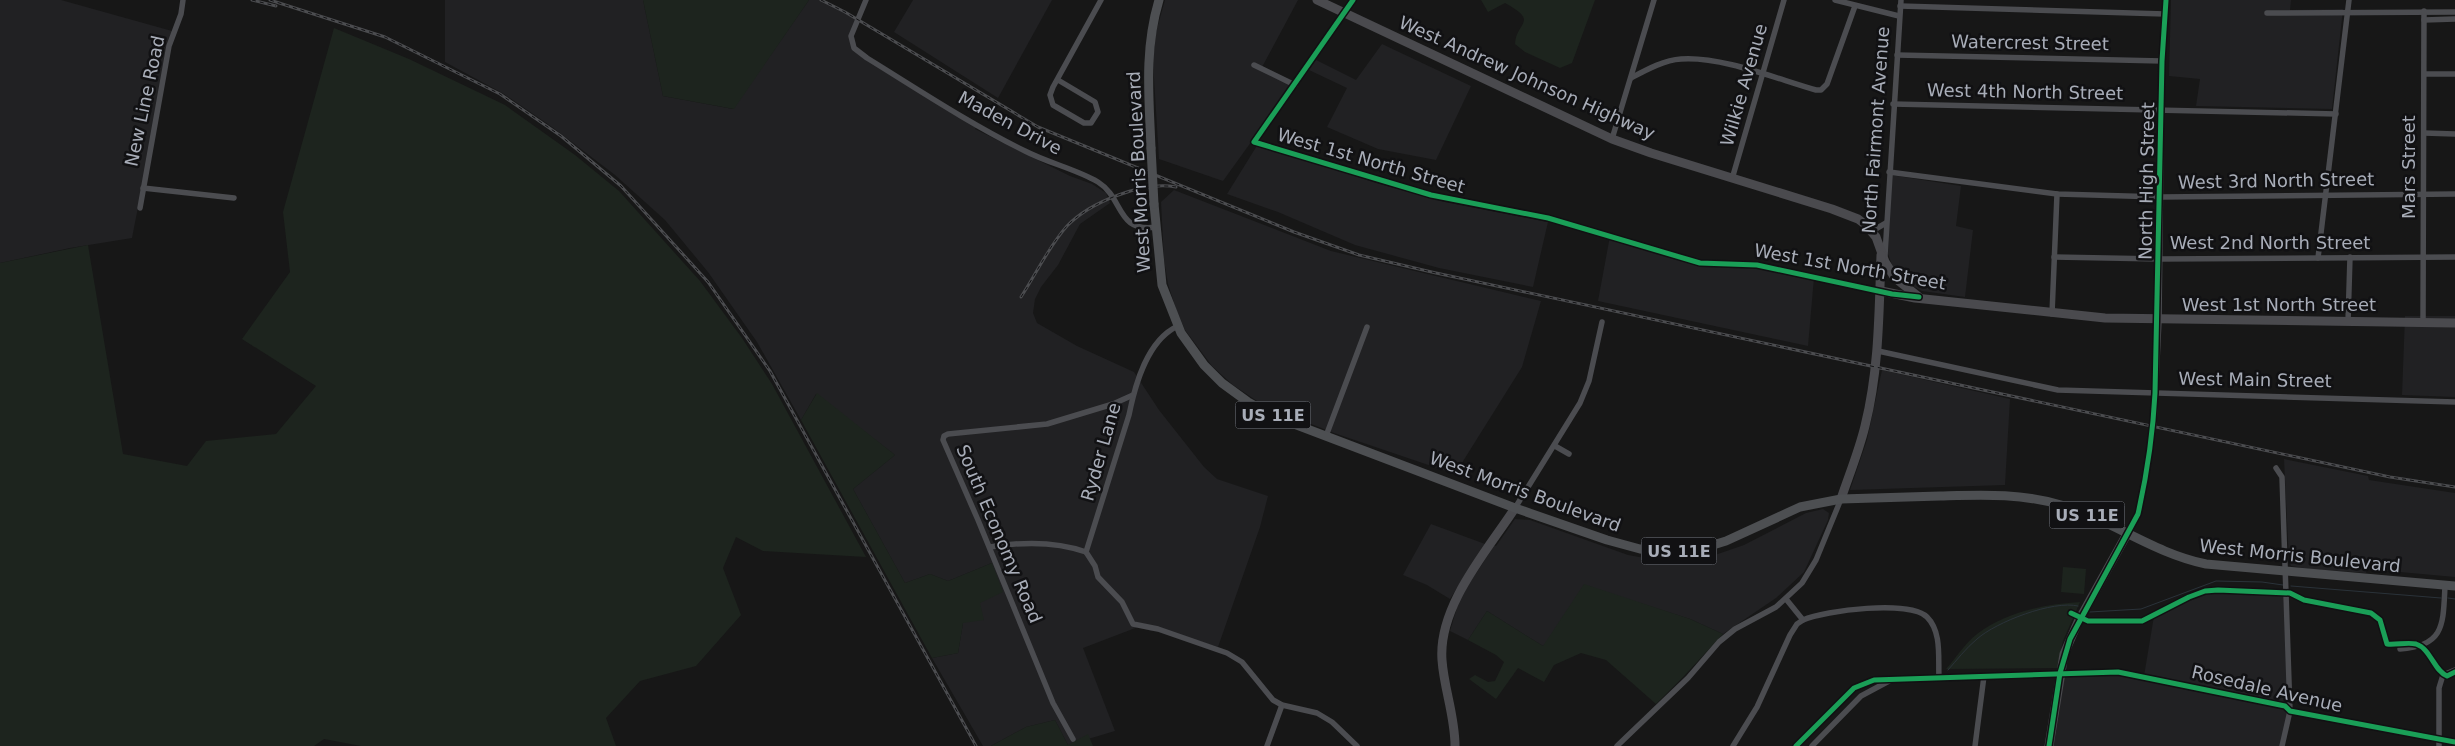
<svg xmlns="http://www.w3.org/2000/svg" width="2455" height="746" viewBox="0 0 2455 746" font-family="'DejaVu Sans',sans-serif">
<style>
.built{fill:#212123}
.green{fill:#1d241e}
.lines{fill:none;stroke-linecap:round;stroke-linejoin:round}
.stream{stroke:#2a3239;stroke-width:1}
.street{stroke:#4b4c50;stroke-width:5.5}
.secondary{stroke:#4a4a4e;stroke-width:9}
.primary{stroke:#4d4f52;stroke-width:9}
.rail-casing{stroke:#4b4c4f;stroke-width:3}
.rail{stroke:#111113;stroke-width:1;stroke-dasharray:4;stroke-linecap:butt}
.primary-bridge{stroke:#4d4f52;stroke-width:9}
.cycleway-casing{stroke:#111113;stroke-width:8}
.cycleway{stroke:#1a9f57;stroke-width:5}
.labels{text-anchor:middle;stroke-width:5;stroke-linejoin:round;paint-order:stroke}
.shield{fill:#111113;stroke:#7b7e86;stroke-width:1}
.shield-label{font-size:16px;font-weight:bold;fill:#a8adb8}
.street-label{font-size:18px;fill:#a8adb8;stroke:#111113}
</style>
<rect width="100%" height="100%" fill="#171717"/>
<g class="built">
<polygon points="0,0 61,0 172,31 132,238 70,248 0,263"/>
<polygon points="445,0 643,0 663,96 733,109 809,0 821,0 857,19 851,37 854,48 977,125 975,129 1070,176 1092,184 1106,193 1110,203 1080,224 1058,265 1041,287 1035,299 1033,313 1037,323 1077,346 1134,372 1159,410 1204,467 1217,479 1268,496 1260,527 1218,647 1160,629 1151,631 1138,627 1083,648 1115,731 1068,745 1055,720 1026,727 991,746 983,746 932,658 958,653 963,623 980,603 992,563 948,581 930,574 905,583 853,489 895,455 816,394 801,420 757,342 708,272 665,220 615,175 552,127 504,94 445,62"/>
<polygon points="913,0 1052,0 998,98 894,32"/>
<polygon points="1165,0 1298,0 1261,69 1293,84 1223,181 1159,159 1153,62 1156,32"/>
<polygon points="2171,0 2291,0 2290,10 2343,9 2332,109 2196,106 2200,79 2169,76"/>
<polygon points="1382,44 1471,86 1436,160 1378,149 1327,127 1347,88 1309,70 1316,60 1356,80"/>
<polygon points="1258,144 1376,183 1445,202 1548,222 1533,287 1439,268 1355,245 1278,212 1227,194"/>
<polygon points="1891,175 1961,186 1956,226 1973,230 1965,297 1922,291 1907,283 1894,270 1888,254"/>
<polygon points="1174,190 1331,251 1541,301 1522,367 1455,474 1334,433 1263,405 1233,385 1212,366 1185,330 1176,309 1168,284 1164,260 1161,202"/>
<polygon points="1610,236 1700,263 1757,265 1814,277 1808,346 1598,301"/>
<polygon points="2405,316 2455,316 2455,397 2402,395"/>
<polygon points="1882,370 2010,399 2005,485 1850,490 1867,440"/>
<polygon points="2284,459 2368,476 2369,480 2455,493 2455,577 2367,569 2366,573 2310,569 2291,566 2289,561"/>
<polygon points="1823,509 1829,513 1828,520 1804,572 1776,598 1723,634 1690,619 1640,603 1543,646 1487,611 1468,640 1450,631 1459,601 1469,584 1494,546 1496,546 1515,519 1530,520 1628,555 1661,561 1715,555 1744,545 1806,513"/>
<polygon points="1431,524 1485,544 1450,599 1427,585 1403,575"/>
<polygon points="2210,590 2282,593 2288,596 2290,711 2283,746 2049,746 2060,673 2101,671 2144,676 2154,616 2182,600"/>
</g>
<g class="green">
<polygon points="643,0 809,0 734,109 663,96"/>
<path d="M1481,0H1595L1572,63L1560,68L1525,52L1515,44C1516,22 1540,22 1505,3L1488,12Z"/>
<polygon points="334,28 409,59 505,105 575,155 619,191 700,281 742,338 772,384 866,557 763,551 736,537 723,568 741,615 696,666 640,681 606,718 616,746 361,746 324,739 314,746 0,746 0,263 88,245 123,454 187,466 206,441 276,434 316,386 242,339 290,272 283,212"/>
<polygon points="817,393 895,455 853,489 905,583 930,574 948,581 992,563 1003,592 980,603 984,620 963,623 958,653 932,658 801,420"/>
<polygon points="2063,567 2086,569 2084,594 2061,592"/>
<polygon points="1584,584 1690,619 1723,634 1684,676 1656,704 1606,660 1581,653 1554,665 1544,682 1518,668 1496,699 1469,679 1475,675 1488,682 1495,681 1504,662 1496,655 1468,640 1487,611 1543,646"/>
<path d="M2080,602L2063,641L2057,668L1946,669C1956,658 1965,643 1977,634C2005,612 2045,604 2080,602Z"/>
<polygon points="1055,720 1068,745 1088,734 1093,746 991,746 1026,727"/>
</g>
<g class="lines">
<g class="stream">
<polyline points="2291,586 2441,598"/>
<polyline points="2448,598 2455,599"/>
<polyline points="2090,612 2141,609 2216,581 2262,582 2283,585"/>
<path d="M1948,670C1957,660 1966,648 1977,639C1996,622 2053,600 2078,606"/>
</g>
<g class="street">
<path d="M866,0L851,36L854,48L867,58C919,90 970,124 1025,151C1048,163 1076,169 1098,182C1124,198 1116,233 1156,227"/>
<polyline points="1353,0 1254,142 1431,195 1548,218 1700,263 1757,265 1881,291"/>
<polyline points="1835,0 1899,16"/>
<polyline points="1900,6 2165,14"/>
<polyline points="2267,13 2455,12"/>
<polyline points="2424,20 2455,19"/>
<polyline points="1897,55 2162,61"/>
<polyline points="1254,65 1295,85"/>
<polyline points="2425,74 2455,74"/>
<path d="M1631,78C1646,70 1664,60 1681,59C1721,56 1777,79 1816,90H1821L1827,84L1855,6"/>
<polyline points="1058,80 1095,102 1098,112 1091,123 1084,123 1053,105 1050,95 1053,87 1101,0"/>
<polyline points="1893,104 2336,114"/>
<polyline points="2424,133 2455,134"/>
<polyline points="1612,139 1654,0"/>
<polyline points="1889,172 2057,194 2161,197 2455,194"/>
<polyline points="1732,179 1784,0"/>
<polyline points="143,188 234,198"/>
<polyline points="140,208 169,46 181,14 183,0"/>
<polyline points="1872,231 1886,223"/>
<polyline points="1885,255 1901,0"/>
<polyline points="2054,257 2159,259 2455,257"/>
<polyline points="2318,258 2349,0"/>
<polyline points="2052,314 2057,194"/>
<polyline points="2348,322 2350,257"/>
<polyline points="2423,323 2424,11"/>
<polyline points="1878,351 2058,390 2455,402"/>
<polyline points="1326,436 1367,327"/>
<polyline points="1555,446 1569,454"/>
<polyline points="2276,468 2282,477 2290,711 2282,746"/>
<polyline points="1515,508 1580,403 1589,381 1602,322"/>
<polyline points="2127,534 2138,514 2154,423 2159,320 2162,61 2166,0"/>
<path d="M990,547C1021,542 1055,541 1086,552"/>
<polyline points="1086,552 1095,566 1098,577 1122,602 1133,624 1158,629 1227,653 1242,662 1273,700 1282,705 1317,713 1332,722 1357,746"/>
<path d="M1086,552L1129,415C1135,385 1147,340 1178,326"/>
<path d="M1803,620C1825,610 1910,600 1927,617C1942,632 1938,658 1939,677"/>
<path d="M2400,649C2445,646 2443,624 2445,586"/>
<polyline points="1073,739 1053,703 978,520 943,440 944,436 948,434 1047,424 1113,404 1133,395"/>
<polyline points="1267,746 1282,705"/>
<polyline points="1617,746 1688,678 1719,642 1735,629 1776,607 1802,583 1816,560 1841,499"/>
<polyline points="1733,746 1757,707 1790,635 1797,624 1803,620 1786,599"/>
<polyline points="1796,746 1854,688 1874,680 2118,672 2285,706 2290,711 2455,742"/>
<polyline points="1812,746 1861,696 1889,681"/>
<polyline points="1975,746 1984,676"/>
<polyline points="2439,746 2439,688 2443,675 2455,670"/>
</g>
<g class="secondary">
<polyline points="1317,0 1612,139 1651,153 1832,209 1858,219 1866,225 1876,237 1885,262 1895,278 1919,297"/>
<polyline points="1881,291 1915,298 2105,318 2455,323"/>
<path d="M1841,499C1849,475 1859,451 1865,426C1879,370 1879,313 1881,255"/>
<path d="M1455,746C1455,716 1444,689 1442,660C1438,606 1487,551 1515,508"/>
<polyline points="2049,746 2064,654 2078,622 2127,534"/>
</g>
<g class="primary">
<path d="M1151,148C1149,96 1144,50 1159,0"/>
<path d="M1154,204L1162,285L1181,333L1204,365L1222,383L1248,402L1273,416L1515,508L1607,540L1640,549L1669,552L1697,550L1726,541L1800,507L1841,499C1874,498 1907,497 1940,496C1981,495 2021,493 2061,505C2112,520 2153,553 2206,564L2455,586"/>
</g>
<defs>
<g id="rail">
<polyline points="252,0 276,6"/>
<polyline points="270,0 385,37 500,94 561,136 621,186 708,282 770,371 976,746"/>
<polyline points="821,0 845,12 1038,127 1294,232 1359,255 1436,273 2390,477 2455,487"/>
<path d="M1021,297C1036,274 1049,246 1067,226C1090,202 1143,181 1176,187"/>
</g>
</defs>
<use href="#rail" class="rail-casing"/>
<use href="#rail" class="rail"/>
<polyline class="primary-bridge" points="1151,148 1154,204"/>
<defs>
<g id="cycleway">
<polyline points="1353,0 1254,142 1431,195 1548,218 1700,263 1757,265 1892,294 1919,297"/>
<path d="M2071,613L2088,621H2142L2189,597L2205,591L2218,590L2290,593L2304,600L2371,613L2380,620L2387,644C2396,645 2408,642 2416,644C2431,649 2434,671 2447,676L2455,672"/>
<polyline points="1796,746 1854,688 1874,680 2118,672 2285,706 2290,711 2455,742"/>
<path d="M2049,746L2060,673L2070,639L2138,514C2147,474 2153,434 2155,393L2162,61L2166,0"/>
</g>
</defs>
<use href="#cycleway" class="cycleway-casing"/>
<use href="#cycleway" class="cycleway"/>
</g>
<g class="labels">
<g class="shield">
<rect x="1235.5" y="401.5" width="75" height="27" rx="4"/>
<rect x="2049.5" y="501.5" width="75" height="27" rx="4"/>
<rect x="1641.5" y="537.5" width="75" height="27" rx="4"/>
</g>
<g class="shield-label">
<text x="1273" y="421">US 11E</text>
<text x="2087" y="521">US 11E</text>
<text x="1679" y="557">US 11E</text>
</g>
<g class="street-label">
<text transform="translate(2030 43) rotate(1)" y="6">Watercrest Street</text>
<text transform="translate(1527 78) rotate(24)" y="6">West Andrew Johnson Highway</text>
<text transform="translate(1744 85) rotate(-74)" y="6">Wilkie Avenue</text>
<text transform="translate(2025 92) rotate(1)" y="6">West 4th North Street</text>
<text transform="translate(145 101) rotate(-78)" y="6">New Line Road</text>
<text transform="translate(1010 123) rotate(28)" y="6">Maden Drive</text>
<text transform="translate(1876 130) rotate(-86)" y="6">North Fairmont Avenue</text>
<text transform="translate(1371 161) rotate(16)" y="6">West 1st North Street</text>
<text transform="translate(2409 167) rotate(-90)" y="6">Mars Street</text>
<text transform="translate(1139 172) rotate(-93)" y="6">West Morris Boulevard</text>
<text transform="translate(2147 181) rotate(-89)" y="6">North High Street</text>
<text transform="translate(2276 181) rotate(-1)" y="6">West 3rd North Street</text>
<text x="2270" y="249">West 2nd North Street</text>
<text transform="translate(1850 267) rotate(10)" y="6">West 1st North Street</text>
<text x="2279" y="311">West 1st North Street</text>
<text transform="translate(2255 380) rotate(1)" y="6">West Main Street</text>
<text transform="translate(1101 452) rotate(-74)" y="6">Ryder Lane</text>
<text transform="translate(1525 492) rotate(20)" y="6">West Morris Boulevard</text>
<text transform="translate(999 534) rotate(67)" y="6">South Economy Road</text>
<text transform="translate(2300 556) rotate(6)" y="6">West Morris Boulevard</text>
<text transform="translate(2267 689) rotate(13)" y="6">Rosedale Avenue</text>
</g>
</g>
</svg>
